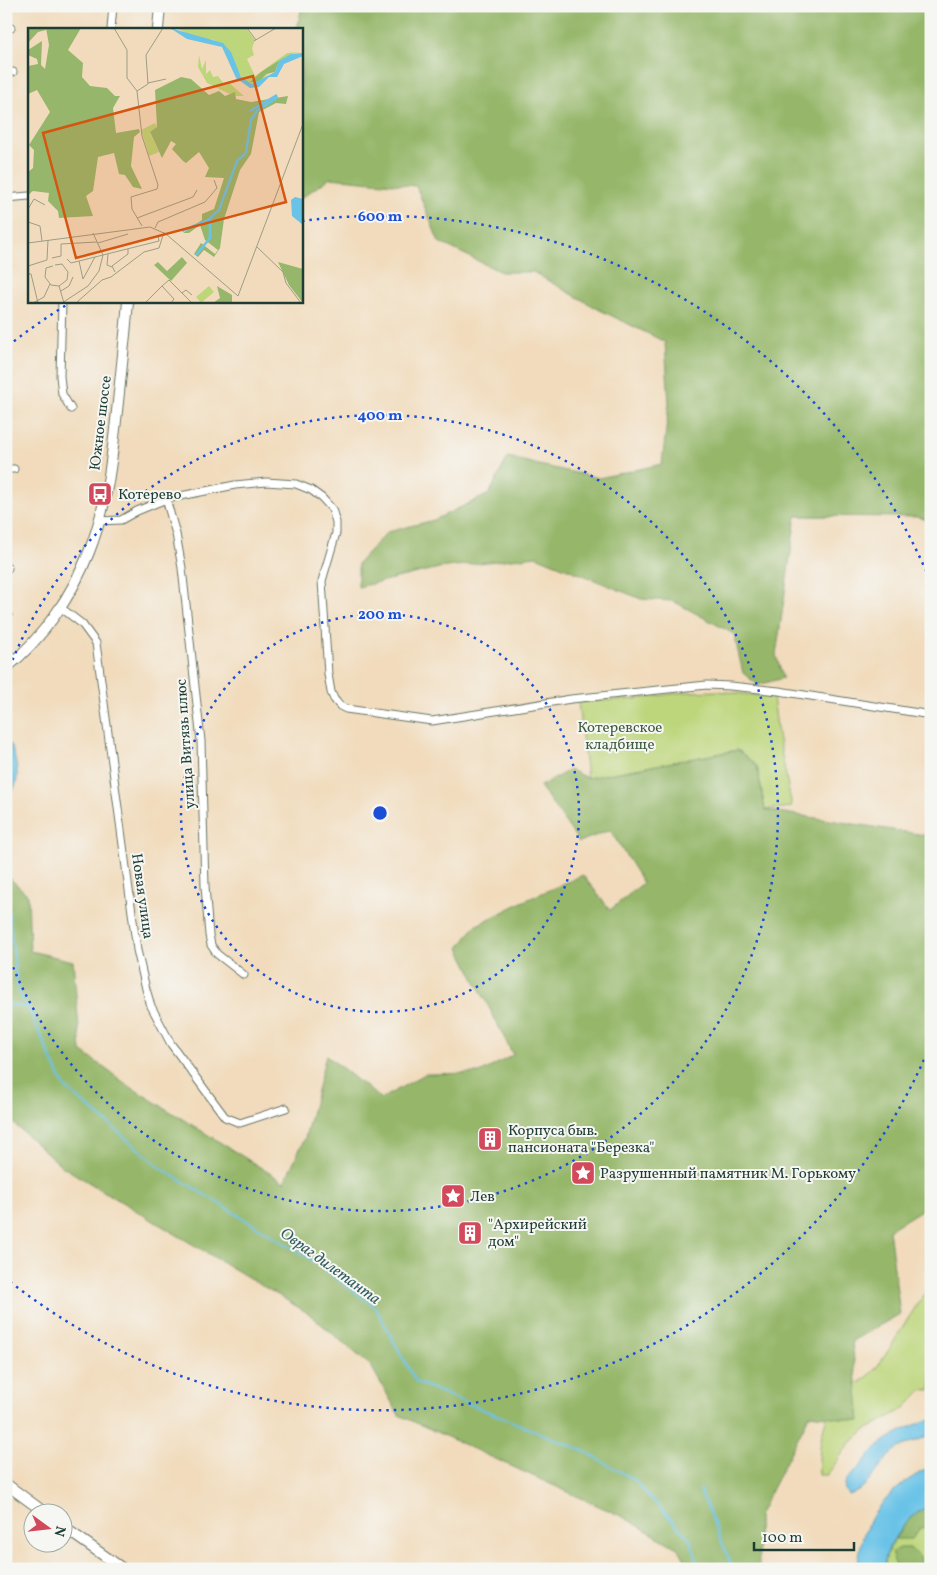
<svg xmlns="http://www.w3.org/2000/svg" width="937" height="1575" viewBox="0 0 937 1575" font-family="Vollkorn,serif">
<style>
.green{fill:#bdd67b;stroke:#6e8a58}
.forest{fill:#96b76b;stroke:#5a7a50}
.water{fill:#69c3e7;stroke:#44808e}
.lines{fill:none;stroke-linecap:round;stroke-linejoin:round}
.stream{stroke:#69c3e7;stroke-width:2}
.street-casing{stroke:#687464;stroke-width:9}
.secondary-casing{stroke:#687464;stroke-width:12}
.street{stroke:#fff;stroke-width:7}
.secondary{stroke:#fff;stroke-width:10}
.ring{fill:none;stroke:#1d4ed8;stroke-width:2.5;stroke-dasharray:2.5 5}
.labels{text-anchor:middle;stroke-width:4;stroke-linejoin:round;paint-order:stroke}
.street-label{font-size:15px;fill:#1f3d34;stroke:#f6f6f2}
.poi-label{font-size:15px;fill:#1f3d34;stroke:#f6f6f2;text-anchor:start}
.park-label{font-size:15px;fill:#3f5c42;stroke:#f6f6f2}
.water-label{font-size:16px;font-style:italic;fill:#325e61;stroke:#f6f6f2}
.inset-river{fill:none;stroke:#69c3e7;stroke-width:2.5}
.inset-road{fill:none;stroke:#9d9c86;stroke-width:1}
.view{fill:#d45610;fill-opacity:0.15;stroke:#d45610;stroke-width:2.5}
.inset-edge{fill:none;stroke:#1f3d34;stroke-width:2.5}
.centre{fill:#1d4ed8;stroke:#f6f6f2;stroke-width:2.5}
.ring-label{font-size:15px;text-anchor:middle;font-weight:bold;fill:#1d4ed8;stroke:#f6f6f2;stroke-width:4;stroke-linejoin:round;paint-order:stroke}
</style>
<rect width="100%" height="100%" fill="#f6f6f2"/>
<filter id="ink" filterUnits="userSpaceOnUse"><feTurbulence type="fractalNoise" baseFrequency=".02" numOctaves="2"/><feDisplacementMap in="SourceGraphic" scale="10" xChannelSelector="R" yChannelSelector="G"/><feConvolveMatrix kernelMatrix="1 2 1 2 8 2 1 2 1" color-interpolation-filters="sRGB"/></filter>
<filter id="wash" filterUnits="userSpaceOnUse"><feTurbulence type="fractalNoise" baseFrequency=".0096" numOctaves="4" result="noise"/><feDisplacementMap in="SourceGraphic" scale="20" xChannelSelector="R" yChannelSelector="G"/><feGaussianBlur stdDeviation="1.12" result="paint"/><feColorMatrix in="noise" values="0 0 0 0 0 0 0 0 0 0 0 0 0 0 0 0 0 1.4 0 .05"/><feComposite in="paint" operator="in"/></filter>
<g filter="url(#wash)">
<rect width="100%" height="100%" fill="#f1dbbc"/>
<g class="green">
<polygon points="718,691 773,697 778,735 792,807 765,810 757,766 738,750 587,778 578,702 635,699 685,692"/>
<path d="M931,1285V1390L921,1391L905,1408L864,1431L849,1444L827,1475H819C818,1449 822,1412 843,1394C854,1384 867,1380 876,1368C890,1350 899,1332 911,1314C917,1304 924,1295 931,1285Z"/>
<polygon points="931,1505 931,1569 884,1569 887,1553 902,1527"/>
</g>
<g class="forest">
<polygon points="302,6 931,6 931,522 919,517 796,516 776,655 783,678 758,685 743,673 734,634 673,601 641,599 536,556 439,568 358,587 358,563 387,532 434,520 489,494 508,457 539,465 599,478 662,464 669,403 665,342 600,310 533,272 501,272 439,242 416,186 330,178 301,198 301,29 297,29"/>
<polygon points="738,750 757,766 765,810 931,836 931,1204 889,1230 900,1314 852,1341 860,1421 810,1414 758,1516 759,1569 690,1569 679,1549 623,1517 399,1415 371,1366 308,1313 63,1167 6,1117 6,875 28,895 30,951 73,961 81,1051 129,1086 284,1182 305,1138 326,1055 381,1099 425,1074 480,1073 513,1055 459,948 475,926 522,902 583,875 610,910 643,883 610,830 579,842 540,786 570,770 587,778"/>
<path d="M931,1505V1527L920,1528L912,1539H895C903,1525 916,1511 931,1505Z"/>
<polygon points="900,1548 910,1548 920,1557 921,1569 903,1569 896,1566 891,1553"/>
</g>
<g class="water">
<path d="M7,743L11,745C16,761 22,779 11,793L6,790Z"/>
<path d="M931,1420V1436C918,1440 900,1445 891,1454C879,1466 865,1493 848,1495C838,1483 852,1475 860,1467C866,1460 871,1452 878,1446C887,1438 919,1421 931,1420Z"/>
<path d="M931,1467V1505C913,1512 893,1535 887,1553C885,1558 885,1564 883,1569H857C859,1558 860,1545 864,1534C874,1505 903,1480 931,1467Z"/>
</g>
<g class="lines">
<g class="stream">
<polyline points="6,904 9,914 18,991 28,1008 64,1086 161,1168 310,1259 375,1307 416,1382 584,1451 633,1479 690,1539 700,1569"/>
<polyline points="6,1003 28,1008"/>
<polyline points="700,1490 733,1569"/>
</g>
</g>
</g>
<g filter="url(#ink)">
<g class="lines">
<defs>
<g id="street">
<polyline points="6,28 11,28"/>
<polyline points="111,29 113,6"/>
<polyline points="6,72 13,72"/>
<polyline points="6,198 29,196"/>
<polyline points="62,301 60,376 62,394 71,409"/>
<polyline points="6,469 14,469"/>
<polyline points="166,499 176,534 182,568 201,741 205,886 209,935 211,945 217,954 244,975"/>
<polyline points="6,520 9,520"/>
<polyline points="99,521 121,520 137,511 166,499 235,485 266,482 296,484 311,490 322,498 332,509 336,522 336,533 322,581 328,674 331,692 334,699 340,706 346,709 432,721 571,699 707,685 730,686 779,691 931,715"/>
<polyline points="6,568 8,568"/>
<polyline points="60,607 82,624 96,643 137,950 146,989 151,1006 171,1044 225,1117 240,1123 286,1108"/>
<polyline points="6,615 8,615"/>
<polyline points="6,651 16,660"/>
</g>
<g id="secondary">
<polyline points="158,29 160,6"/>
<path d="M6,668C43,638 72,596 89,552C107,507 112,458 117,411C121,374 125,338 128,301"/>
<polyline points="6,1484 44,1512"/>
<polyline points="62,1526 123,1569"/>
</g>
</defs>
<use href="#street" class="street-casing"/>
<use href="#secondary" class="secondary-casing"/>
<use href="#street" class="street"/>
<use href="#secondary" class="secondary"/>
</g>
</g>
<g class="ring">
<circle cx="380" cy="813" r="199"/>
<path d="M7 674A398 398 0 1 1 7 952"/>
<path d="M930 1046A597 597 0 0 1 8 1280M8 346A597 597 0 0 1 73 301M302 221A597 597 0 0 1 930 580"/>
</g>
<defs>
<symbol id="bus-square" viewBox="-11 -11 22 22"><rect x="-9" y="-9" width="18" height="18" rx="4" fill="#d1495b" stroke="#f6f6f2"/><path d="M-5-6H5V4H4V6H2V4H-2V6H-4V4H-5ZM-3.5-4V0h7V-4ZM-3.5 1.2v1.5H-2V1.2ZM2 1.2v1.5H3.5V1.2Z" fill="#fff"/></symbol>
<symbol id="building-square" viewBox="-11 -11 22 22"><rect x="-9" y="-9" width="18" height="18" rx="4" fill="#d1495b" stroke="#f6f6f2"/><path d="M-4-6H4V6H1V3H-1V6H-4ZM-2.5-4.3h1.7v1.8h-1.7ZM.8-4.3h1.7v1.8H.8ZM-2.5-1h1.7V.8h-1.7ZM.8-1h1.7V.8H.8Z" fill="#fff"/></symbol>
<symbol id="sight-square" viewBox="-11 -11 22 22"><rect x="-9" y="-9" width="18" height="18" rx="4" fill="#d1495b" stroke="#f6f6f2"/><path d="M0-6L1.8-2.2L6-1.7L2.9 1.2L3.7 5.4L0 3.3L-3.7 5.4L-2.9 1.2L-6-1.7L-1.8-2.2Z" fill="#fff"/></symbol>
</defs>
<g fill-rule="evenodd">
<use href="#bus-square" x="86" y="480" width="28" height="28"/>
<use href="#building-square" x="476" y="1125" width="28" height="28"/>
<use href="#sight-square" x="569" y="1159" width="28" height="28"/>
<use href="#sight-square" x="439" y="1182" width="28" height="28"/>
<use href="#building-square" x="456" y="1219" width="28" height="28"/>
</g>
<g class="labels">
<g class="street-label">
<text transform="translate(100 423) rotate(-83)" y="5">Южное шоссе</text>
<text transform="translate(185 744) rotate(-94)" y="5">улица Витязь плюс</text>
<text transform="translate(143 896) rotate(82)" y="5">Новая улица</text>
</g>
<g class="poi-label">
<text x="118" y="499">Котерево</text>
<text x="508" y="1135">Корпуса быв.<tspan x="508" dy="17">пансионата "Березка"</tspan></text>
<text x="600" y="1178">Разрушенный памятник М. Горькому</text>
<text x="470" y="1201">Лев</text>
<text x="488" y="1229">"Архирейский<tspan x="488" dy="17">дом"</tspan></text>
</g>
<g class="park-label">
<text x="620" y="732">Котеревское<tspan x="620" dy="17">кладбище</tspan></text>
</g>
<g class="water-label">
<text transform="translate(331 1265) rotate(36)" y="6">Овраг дилетанта</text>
</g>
</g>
<g transform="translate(28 28)">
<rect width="275" height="275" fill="#f1dbbc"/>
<path d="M149,0H218L227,12L224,20L226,27L219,31L227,48L259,25L272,24L263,26L231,54L224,56L216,53L210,43L199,19L186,12L165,9ZM171,27L174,41L178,32V46L182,42L185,49L190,48L196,56L200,54L216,68H206L179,55L170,39ZM127,95L129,99L122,105L131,124L121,128L113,102ZM181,258L186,264L173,275L168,269Z" fill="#bdd67b"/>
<path d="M0,0H17L18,2L10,4L0,15ZM18,0H53L40,22L55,35L54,49L62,58L79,60L87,68H92L85,80L88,105L111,101L112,104L106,109L103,138L114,161L105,159L97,147L91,146L86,125L70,129L65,163L58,168L65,188L31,190L30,183L20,173L21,165L5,163L0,167V144L5,140L6,122L1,117L22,84L9,62L0,66V38L10,36L9,31L0,27V22L14,13L13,37L17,41L21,17ZM266,23L251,33L247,44L238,46L231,54H222L233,44ZM153,49L163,51L181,67L191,63L197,68L207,64L208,71L223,74L260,68L258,76L248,75L231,84L223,126L212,142L196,191L192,220L186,229L176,222L170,229L166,226L173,215L187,226L190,222L177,212L172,197L161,205H155L174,192V186L186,181L196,150L177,149L181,140L171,124L158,135L155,133L144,121L148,116L143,113L134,130L122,104L129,99L127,62ZM154,229L159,235L143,253L126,237L130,234L139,243ZM250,234L275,241V275L261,257ZM189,258L204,267V275H185L192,270Z" fill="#96b76b"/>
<path d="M142,0L195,15L203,24L213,49L224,56L247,44L251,33L263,26L275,25V28L256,36L249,49H241L231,59L222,60L208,50L194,19L159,11ZM267,169L275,171V197L264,188L263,172Z" fill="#69c3e7"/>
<path class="inset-river" d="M222,83L249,67M154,203L180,192L191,182L209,133L218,125L223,92L229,83L250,69M168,227L182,210V191"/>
<path class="inset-road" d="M86,0L99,22V50L109,63L114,108L130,157L129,161L103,169L104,181L114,198M219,0L228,12M226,13L248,0M120,55L138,51M109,63L120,56L118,27L135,0M0,181L6,171L17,177M109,190L165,169L169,162M0,194L12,198L14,213M127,200L130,194L177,174L189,160L186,152M0,215L122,199L138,206L210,268L275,96M70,215L100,206M229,219L255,244L258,255L273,275M80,226L79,237L84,239M24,230L33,228V216L69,214M39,231L43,235L131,213L130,207M51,233L55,251M0,238L19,232L20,212M25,238L18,240L17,249L23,257L31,258L39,252L40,244L34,236L27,237M87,244L84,238L100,226V221M0,246H3L10,275M55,251L67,229M31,258L36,275M134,258L141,252L154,265M33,263L41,258L45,249M5,275L16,269L22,256M34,275L60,258L71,243L75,227L65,205M48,275L74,252L83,249L116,224L131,220L136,204M117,275L134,258L146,271L143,275M164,275L154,265L158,262L164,267"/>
<path class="view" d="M225,48L258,174L48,230L15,105Z"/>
<rect width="275" height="275" class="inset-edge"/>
</g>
<circle cx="380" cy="813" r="8" class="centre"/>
<g class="ring-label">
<text x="380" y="221">600 m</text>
<text x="380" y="420">400 m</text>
<text x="380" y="619">200 m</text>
</g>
<rect width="937" height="1575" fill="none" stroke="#f6f6f2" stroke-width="25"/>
<g transform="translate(48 1528) rotate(105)"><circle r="24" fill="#f6f6f2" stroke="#a0aca6"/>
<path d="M0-4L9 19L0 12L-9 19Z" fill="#d1495b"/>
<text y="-8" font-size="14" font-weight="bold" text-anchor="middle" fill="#1f3d34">N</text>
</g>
<path d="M754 1542v8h100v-8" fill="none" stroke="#1f3d34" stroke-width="2.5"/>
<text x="762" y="1542" font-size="15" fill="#1f3d34" stroke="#f6f6f2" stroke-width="4" paint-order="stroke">100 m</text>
</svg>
